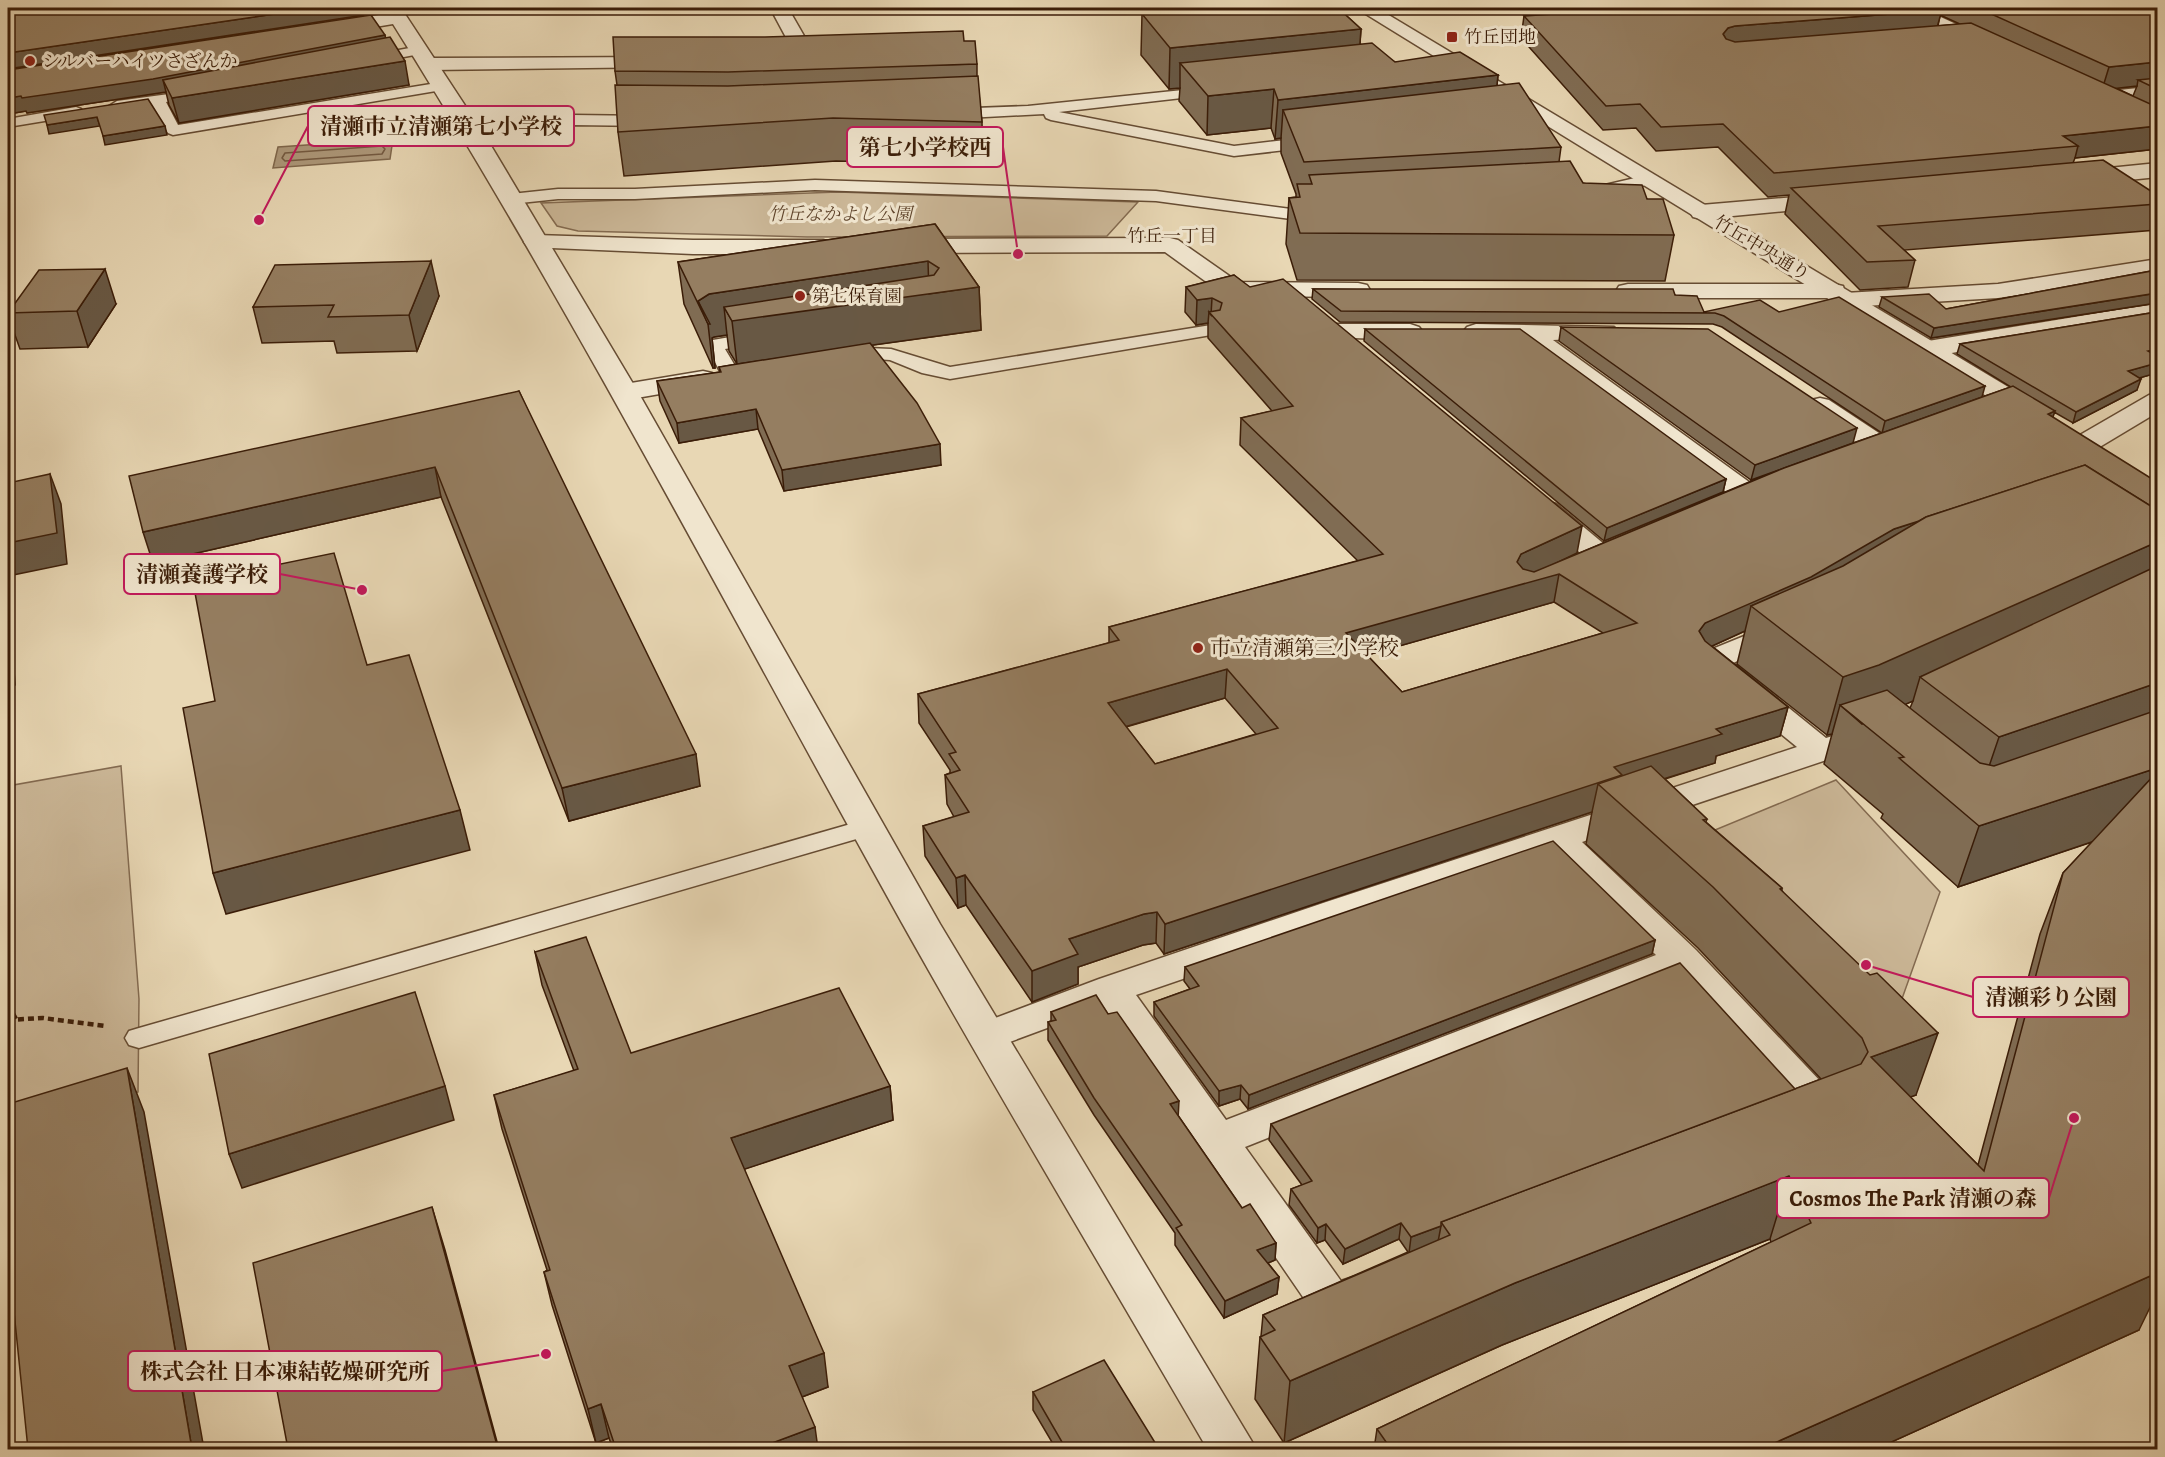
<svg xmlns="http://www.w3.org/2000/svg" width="2165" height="1457" viewBox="0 0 2165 1457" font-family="Alegreya,'Noto Serif JP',serif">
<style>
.green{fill:#cbb797;stroke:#836a50;stroke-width:1.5}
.water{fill:#ad987a;stroke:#7f674c;stroke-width:1.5}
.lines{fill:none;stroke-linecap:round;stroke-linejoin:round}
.shore{stroke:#745a41;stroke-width:1.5}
.service-casing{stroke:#664c33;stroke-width:3}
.minor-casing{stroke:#664c33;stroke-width:3}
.tertiary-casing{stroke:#664c33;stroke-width:3}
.path{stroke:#3b1d08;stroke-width:4.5;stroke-dasharray:6 4;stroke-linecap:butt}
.service{fill:#f0e5ce;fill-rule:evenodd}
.minor{fill:#f0e5ce;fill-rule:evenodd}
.tertiary{fill:#f0e5ce;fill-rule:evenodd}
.wall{fill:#806c53;stroke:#3b1d08;stroke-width:1.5;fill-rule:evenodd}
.shaded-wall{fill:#685844;stroke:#3b1d08;stroke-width:1.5}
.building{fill:#957e61;stroke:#3b1d08;stroke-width:1.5;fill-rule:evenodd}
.poi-dot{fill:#8f2418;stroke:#f0e5ce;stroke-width:2}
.labels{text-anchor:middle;stroke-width:6;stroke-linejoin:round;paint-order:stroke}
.far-poi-label{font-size:18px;fill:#3b1d08;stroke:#f0e5ce;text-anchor:start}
.far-park-label{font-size:18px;font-style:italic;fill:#5f442c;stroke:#f0e5ce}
.far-neighbourhood-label{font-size:18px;fill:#3b1d08;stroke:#f0e5ce}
.far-street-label{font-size:18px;fill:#3b1d08;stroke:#f0e5ce}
.poi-label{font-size:21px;fill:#3b1d08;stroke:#f0e5ce;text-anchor:start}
.leader{fill:none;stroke:#c2185b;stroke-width:2}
.callout-dot{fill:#c2185b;stroke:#f0e5ce;stroke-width:2}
.callout{fill:#f0e5ce;stroke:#c2185b;stroke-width:2}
.callout-label{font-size:22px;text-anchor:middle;font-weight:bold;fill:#3b1d08}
</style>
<rect width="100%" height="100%" fill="#e8d7b4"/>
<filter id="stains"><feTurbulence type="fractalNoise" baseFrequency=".00333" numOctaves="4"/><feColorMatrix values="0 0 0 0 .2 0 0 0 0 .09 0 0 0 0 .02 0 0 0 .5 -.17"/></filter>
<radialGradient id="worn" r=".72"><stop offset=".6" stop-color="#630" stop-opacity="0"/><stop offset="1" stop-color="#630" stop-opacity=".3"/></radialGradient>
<g class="green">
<polygon points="838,192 1138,202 1107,236 807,237 578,231 557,226 541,203"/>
<polygon points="121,766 139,999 138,1092 8,1136 8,786"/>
<polygon points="1836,780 1940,892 1888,1038 1698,837"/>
</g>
<polygon class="water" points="393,139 390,159 273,168 278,147"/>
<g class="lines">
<polygon class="shore" points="382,146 385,149 382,154 285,161 282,158 285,153"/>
<defs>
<g id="service">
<polygon points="1004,8 1140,8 1133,12 1011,12"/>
<polygon points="420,46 425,47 425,53 367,64 360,60 367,56"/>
<polygon points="443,82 450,86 448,89 173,135 168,133 152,105 117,111 109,106 117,101 206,89 208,92 206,95 166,102 178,125"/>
<polygon points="1212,87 1217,88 1219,91 1217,94 1059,112 1234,146 1312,137 1320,142 1312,147 1234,156 1051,120 1046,118 1044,114 948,119 940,114 948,109 1028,106"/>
<polygon points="76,107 81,109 84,112 81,115 8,127 8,119"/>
<polygon points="573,115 649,116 657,121 649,126 573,125 476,144 468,139 476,134"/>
<polygon points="1648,175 1656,180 1654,183 1598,196 1590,191 1592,188"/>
<polygon points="815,180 1156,191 1291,209 1321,207 1329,212 1321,217 1291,219 1156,201 815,190 635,199 558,199 511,204 503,199 511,194 558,189 635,189"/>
<polygon points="1211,325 1220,330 1217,334 950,379 922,373 890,360 861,358 859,354 868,348 891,349 950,367"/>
<polygon points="759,332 766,334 768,338 766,342 725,349 740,374 738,378 724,378 705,345 707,341"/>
<polygon points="868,819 877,821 881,827 877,833 139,1048 129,1045 125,1038 129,1031 139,1028"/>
</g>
<g id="minor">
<polygon points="777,8 795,8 792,15 819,62 816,66 787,66 784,62 787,58 796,56 774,15"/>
<polygon points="1898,8 1921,8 1991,40 1994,44 1991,48 1977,48 1900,12"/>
<polygon points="398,12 407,18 405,22 333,34 323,28 333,22"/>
<polygon points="659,57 666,59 669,63 666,67 430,70 423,68 420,64 423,60 430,58"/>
<polygon points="2158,86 2158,98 2099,104 2092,102 2089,98 2092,94 2099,92"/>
<polygon points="2158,163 2158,177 2079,185 2071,183 2068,178 2071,173 2079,171"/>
<polygon points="1831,194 1839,196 1842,201 1839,206 1701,219 1693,217 1690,212 1693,207 1701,205"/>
<polygon points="536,235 693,240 823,240 831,242 835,247 831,252 823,254 693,254 528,247 524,242 528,237"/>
<polygon points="1170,238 1178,240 1238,282 1358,283 1367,285 1370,290 1367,295 1358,297 1232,296 1223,294 1165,252 907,253 899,251 895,246 899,241 907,239"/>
<polygon points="2158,259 2158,273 1998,298 1847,307 1838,305 1835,300 1836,298 1628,298 1619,296 1616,291 1619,286 1628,284 1834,284 1843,286 1845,293 1998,284"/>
<polygon points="2153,304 2158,305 2158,320 2151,319 1928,357 1919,354 1915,349 1919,344 1928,341"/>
<polygon points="1334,324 1410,324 1419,327 1423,332 1419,337 1410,340 1325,337 1321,332 1325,327"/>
<polygon points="1476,324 1614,327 1618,332 1614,337 1553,340 1756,487 1760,493 1756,499 1746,502 1736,499 1520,340 1467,337 1463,332 1467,327"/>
<polygon points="703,371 712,373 716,379 712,385 625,400 616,398 612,392 616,386 625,384"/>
<polygon points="1820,398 1829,400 1888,439 1892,445 1888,451 1878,453 1868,451 1811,412 1807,406 1811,400"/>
<polygon points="1546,501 1556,504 1610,549 1615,555 1610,561 1600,564 1590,561 1536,516 1532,510 1536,504"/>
<path d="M1781,621L1792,623L1797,630L1792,637L1733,663L1826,738L1871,724L1883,727L1888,734L1883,741L1582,842L1696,950L1840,1102L1846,1113L1840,1124L1818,1131L1804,1127L1798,1116L1800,1111L1677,976L1245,1147L1341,1281L1359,1275L1375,1280L1381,1293L1375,1306L1332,1321L1316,1316L1104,1007L988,1050L974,1046L968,1036L974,1026L1099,979L1326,902L1797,747L1700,668L1695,661L1700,654ZM1551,853L1656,955L1226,1120L1136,995Z"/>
</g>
<g id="tertiary">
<path d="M383,8H401L487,139L638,392L940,924L1257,1450H1208C1106,1274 1001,1100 902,923C731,616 570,305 383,8Z"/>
<polygon points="1356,8 1377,8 2045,409 2049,415 2045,421 2036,423 2027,421"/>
<polygon points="2158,393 2158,412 2093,451 2083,453 2073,451 2069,445 2073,439 2149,395"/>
</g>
</defs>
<use href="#service" class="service-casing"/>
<use href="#minor" class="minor-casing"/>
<use href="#tertiary" class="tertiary-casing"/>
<g class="path">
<polyline points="8,1005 16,1019"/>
<polyline points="8,1020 43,1018 105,1026"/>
</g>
<use href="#service" class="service"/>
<use href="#minor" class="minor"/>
<use href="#tertiary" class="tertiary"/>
</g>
<g class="wall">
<polygon points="8,8 364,15 8,69 8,70 385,38 409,85 179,123 169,105 166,92 27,113 26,111 8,114"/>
<polygon points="1207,8 1338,8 1361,29 1360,44 1395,62 1498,75 1497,86 1561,147 1559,162 1583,183 1647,199 1674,235 1665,281 1297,280 1286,244 1289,198 1296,197 1296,194 1281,153 1281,138 1275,139 1271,128 1207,135 1179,101 1180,88 1169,89 1141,55 1142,14 1209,8"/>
<path d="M1644,8H2157V149L2075,158L2073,163L2157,195V230L1904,250L1915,260L1908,287L1860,290L1785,214L1789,195L1768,197L1718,147L1656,151L1636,128L1603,130L1521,38L1524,16ZM1940,15L1960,24L1938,26ZM2137,86L2133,96L2116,88Z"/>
<polygon points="977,64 977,76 982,122 983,165 836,161 624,176 618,132 617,85 615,71"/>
<polygon points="8,185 13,201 10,308 116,304 88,347 20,349 10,321 10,330 8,331"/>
<polygon points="935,224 979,287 981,330 872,345 941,465 784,491 758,429 679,443 660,401 657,381 720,372 719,367 737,364 729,351 727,335 714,337 712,338 715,368 713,368 684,304 678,262"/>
<polygon points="2157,270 2157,303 1931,338 1879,307 1882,297 1946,309"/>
<path d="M1234,275L1577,553L1565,559L1773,472L1751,480L1559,341L1561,327L1853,443L1882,433L1722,327L1713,324L1340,322L1312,299L1313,289L1675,295L1704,312H1779L1982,397L2011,387L1957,354L1960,344L2157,312V373L2139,378L2137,390L2073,423L2054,412L2053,417L2139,1330L1876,1449H1374L1377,1429L1771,1242L1770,1239L1502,1345L1284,1443L1255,1399L1260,1337L1261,1336L1263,1315L1408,1252L1399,1239L1343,1264L1325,1240L1317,1243L1289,1205L1291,1189L1302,1185L1269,1140L1271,1124L1795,1089L1821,1079L1698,948L1586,844L1592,812L1164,954L1156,943L1143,945L1078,967V984L1032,1002L966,905L958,908L925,856L923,826L954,817L947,804L945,775L950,773V770L919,723L918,694L1109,643V627L1358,561L1240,445L1241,418L1272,411L1208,338V323L1196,325L1185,312L1186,287ZM1554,602L1603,633L1402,692L1367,655ZM1745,631L1737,664L1827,735L1832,734L1824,764L1883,814L1881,818L1958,887L2092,842L2063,873L2040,934L1978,1165L1910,1097L1916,1095L1782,891V888L1706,822L1707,819L1665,779L1715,763L1716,756L1780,736L1788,707L1712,646ZM1225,698L1256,734L1155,764L1126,727ZM1913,701L1910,708L1905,704Z"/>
<polygon points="439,296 417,351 337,353 334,341 262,343 253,307"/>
<polygon points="1365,329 1726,479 1723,492 1604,541 1364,341"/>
<polygon points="519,391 700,786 569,821 441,497 153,563"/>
<polygon points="1655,940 1652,954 1248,1109 1240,1099 1219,1106 1154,1016 1154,1002 1190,989 1184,981 1185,967"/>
<polygon points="535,952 631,1053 890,1086 893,1120 744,1169 828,1387 802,1397 818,1449 613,1449 609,1438 596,1443 552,1305 544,1272 547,1270 502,1129 494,1095 574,1071 542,985"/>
<polygon points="1051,1012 1108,1014 1242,1208 1276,1243 1275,1260 1268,1263 1279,1277 1277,1294 1224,1318 1175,1245 1175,1233 1094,1115 1048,1040 1048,1022 1051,1021"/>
<polygon points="1033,1392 1159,1449 1056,1449 1033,1410"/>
</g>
<g class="shaded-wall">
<polygon points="316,8 363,8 364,15 8,69 8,70 8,53"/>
<polygon points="1942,10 1936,31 1731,48 1723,34 1728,28 1735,26"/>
<polygon points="1361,29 1358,69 1180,63 1180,88 1169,89 1170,48"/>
<polygon points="385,35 388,50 163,80 166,92 27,113 26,111 8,114 8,98"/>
<polygon points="405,61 409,85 179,123 172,98"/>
<polygon points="2157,62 2157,85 2138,80 2137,86 2102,90 2109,67"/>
<polygon points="1498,75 1494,113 1283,110 1281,138 1275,139 1278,100"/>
<polygon points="1274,89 1271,128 1207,135 1208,96"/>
<polygon points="97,117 100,126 49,134 47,125"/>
<polygon points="165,126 167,135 105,145 103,136"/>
<polygon points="2157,126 2157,149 2075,158 2078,146 2063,136"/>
<polygon points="8,185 13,201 10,313 8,313"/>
<polygon points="431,261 439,296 417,351 409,315"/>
<polygon points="928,261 929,294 979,287 981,330 737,364 732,321 724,307 727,335 714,337 712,338 715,368 713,368 708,324 698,301 709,294"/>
<polygon points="105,269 116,304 88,347 77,311"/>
<polygon points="2157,293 2157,303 1931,338 1934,328"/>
<polygon points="1212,298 1211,315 1209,312 1208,323 1196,325 1197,300"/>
<polygon points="8,313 10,321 10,330 8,323"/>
<polygon points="2157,349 2157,359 2148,351"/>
<polygon points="2157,363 2157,373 2125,382 2128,371"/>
<polygon points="2141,379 2137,390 2073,423 2076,412"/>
<polygon points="1985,386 1982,397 1882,433 1885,421"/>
<polygon points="756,409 758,429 679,443 677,423"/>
<polygon points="2055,411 2046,437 2048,414"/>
<polygon points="1857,428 1853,443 1751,480 1755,465"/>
<polygon points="940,444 941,465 784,491 782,470"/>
<polygon points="435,467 441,497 153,563 143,532"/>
<polygon points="2080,470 1751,606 1745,631 1699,652 1699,631 1705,623 1894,529"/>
<polygon points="50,474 61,504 67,564 8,576 8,543"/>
<polygon points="1726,479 1723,492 1604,541 1607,528"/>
<polygon points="1582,526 1577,553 1517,582 1559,574 1554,602 1343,662 1346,633 1517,562 1521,554"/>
<polygon points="2157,542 2157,589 1920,677 1913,701 1862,724 1840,705 1832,734 1827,735 1843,677"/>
<polygon points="8,581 15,685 8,687"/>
<polygon points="1227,669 1225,698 1107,732 1108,703"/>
<polygon points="2157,683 2157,734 1979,796 1999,737"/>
<polygon points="1788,707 1780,736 1716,756 1715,763 1618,793 1598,784 1592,812 1164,954 1165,924 1716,729"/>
<polygon points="696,754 700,786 569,821 562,788"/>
<polygon points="2157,768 2157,780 2139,826 1958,887 1979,826"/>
<polygon points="460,810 470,850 226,914 213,873"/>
<polygon points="965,875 966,905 958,908 956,878"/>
<polygon points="1157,912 1156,943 1143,945 1078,967 1078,984 1032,1002 1032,971 1069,939 1144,914"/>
<polygon points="1655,940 1652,954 1248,1109 1249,1095"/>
<polygon points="1938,1033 1916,1095 1850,1119 1871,1057"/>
<polygon points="127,1068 144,1112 204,1449 192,1449"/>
<polygon points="1241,1085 1240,1099 1219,1106 1219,1091"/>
<polygon points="445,1086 454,1120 242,1188 229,1154"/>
<polygon points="890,1086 893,1120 736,1172 731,1138"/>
<polygon points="1179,1101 1178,1119 1170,1104"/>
<polygon points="1789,1176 1770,1239 1502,1345 1284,1443 1290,1381 1515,1283"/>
<polygon points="432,1207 445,1250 499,1449 498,1449"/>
<polygon points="1401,1223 1399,1239 1343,1264 1345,1249"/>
<polygon points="1326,1224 1325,1240 1317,1243 1318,1228"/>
<polygon points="1441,1226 1438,1242 1409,1253 1411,1237"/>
<polygon points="1276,1243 1275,1260 1256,1268 1257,1250"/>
<polygon points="2157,1273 2157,1293 2139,1330 1876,1449 1761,1449"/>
<polygon points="1279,1277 1277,1294 1224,1318 1225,1301"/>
<polygon points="824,1353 828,1387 794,1400 789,1366"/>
<polygon points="601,1404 609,1438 596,1443 588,1409"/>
<polygon points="815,1427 818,1449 756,1449"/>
</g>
<g class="building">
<polygon points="8,8 316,8 8,53"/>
<polygon points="1212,8 1338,8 1361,29 1170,48 1142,14"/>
<polygon points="1644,8 1937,8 1942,10 1735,26 1728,28 1723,34 1726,39 1735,42 1971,23 2157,107 2157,126 2063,136 2078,146 1774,173 1723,124 1661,127 1640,104 1606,106 1524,16"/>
<polygon points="1978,8 2157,8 2157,62 2109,67"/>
<polygon points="371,15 385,35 153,79 22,98 21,96 8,98 8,70"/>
<polygon points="963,31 964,41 975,41 977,64 728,72 615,71 613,37 765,37"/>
<polygon points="390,37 405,61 172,98 163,80"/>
<polygon points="1372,43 1395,62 1460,52 1498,75 1278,100 1274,89 1208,96 1180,63"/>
<polygon points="978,76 982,122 833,118 618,132 615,85 728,86"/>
<polygon points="2157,78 2157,89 2138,80"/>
<polygon points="1519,83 1561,147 1304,162 1283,110"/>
<polygon points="148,99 165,126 103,136 97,117 47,125 44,115"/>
<polygon points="2103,160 2157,195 2157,204 1878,226 1915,260 1867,262 1791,188"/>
<polygon points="1570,161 1583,183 1642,185 1647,199 1663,199 1674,235 1300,233 1289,198 1300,197 1297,184 1312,184 1309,175"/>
<polygon points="935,224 979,287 732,321 724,307 934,275 939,268 928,261 709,294 698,301 710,324 708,324 678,262"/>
<polygon points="431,261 409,315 328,317 334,305 253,307 275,265"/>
<polygon points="105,269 77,311 8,313 39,270"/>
<polygon points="2157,270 2157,293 1934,328 1882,297 1929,294 1946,309"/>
<path d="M1234,275L1250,287L1283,279L1582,526L1521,554L1517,562L1523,569L1534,572L1784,468L2013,386L2055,411L2048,414L2157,482V510L2085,465L1926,517L1919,521L1894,529L1811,577L1705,623L1699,631L1705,641L1788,707L1716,729L1722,734L1614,767L1622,775L1165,924L1157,912L1144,914L1069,939L1078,954L1032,971L965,875L956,878L923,826L969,812L945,775L960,770L949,754L956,752L918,694L1119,640L1109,627L1383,554L1241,418L1293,406L1209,312L1220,310L1222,303L1212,298L1197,300L1186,287ZM1559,574L1637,623L1402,692L1346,633ZM1227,669L1278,728L1155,764L1108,703Z"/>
<polygon points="1313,289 1673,289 1675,295 1697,296 1704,312 1760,300 1779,312 1839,297 1985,386 1885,421 1724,316 1715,313 1341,311"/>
<polygon points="2157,312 2157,349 2148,351 2157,356 2157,363 2128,371 2141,379 2076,412 1960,344"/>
<polygon points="1561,327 1708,329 1857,428 1755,465"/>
<polygon points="1365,329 1520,329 1726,479 1607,528"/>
<polygon points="870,343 917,403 940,444 782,470 756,409 677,423 657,381 721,372 719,367"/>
<polygon points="519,391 696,754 562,788 435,467 143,532 129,476"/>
<polygon points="2085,465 2157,510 2157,542 1879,665 1843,677 1751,606 1843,566 1926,517"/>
<polygon points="50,474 57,533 8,543 8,483"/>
<polygon points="334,553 367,665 409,655 460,810 213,873 183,708 215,701 193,582"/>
<polygon points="2157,566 2157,683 1999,737 1920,677"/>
<polygon points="1887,690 1980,763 1994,766 2157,710 2157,768 1979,826 1899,758 1904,757 1840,705"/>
<polygon points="1651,766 1707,819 1703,820 1782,888 1780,889 1870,975 1877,973 1938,1033 1871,1057 1984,1171 2063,873 2157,772 2157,1273 1761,1449 1391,1449 1377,1429 1811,1223 1789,1176 1515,1283 1290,1381 1260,1337 1275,1330 1263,1315 1450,1235 1441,1222 1861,1064 1868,1052 1862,1038 1713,887 1598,784"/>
<polygon points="1553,841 1655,940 1249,1095 1241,1085 1219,1091 1154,1002 1199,986 1185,967"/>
<polygon points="586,937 631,1053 839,988 890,1086 731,1138 824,1353 789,1366 815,1427 756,1449 616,1449 601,1404 588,1409 544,1272 550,1270 494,1095 578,1069 535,952"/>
<polygon points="1680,963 1795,1089 1441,1222 1441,1226 1411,1237 1401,1223 1345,1249 1326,1224 1318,1228 1291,1189 1312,1181 1271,1124"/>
<polygon points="415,992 445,1086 229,1154 209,1054"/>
<polygon points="1096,995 1108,1014 1117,1012 1179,1101 1170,1104 1242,1208 1250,1204 1276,1243 1257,1250 1279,1277 1225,1301 1176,1228 1182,1225 1094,1098 1048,1022 1056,1020 1051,1012"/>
<polygon points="127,1068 192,1449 28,1449 8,1253 8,1104"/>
<polygon points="432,1207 498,1449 288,1449 253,1263"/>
<polygon points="1104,1360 1159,1449 1066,1449 1033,1392"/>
</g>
<g class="poi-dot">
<rect x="1446" y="31" width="12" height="12" rx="3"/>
<circle cx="30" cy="61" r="6"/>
<circle cx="800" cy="296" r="6"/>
<circle cx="1198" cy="648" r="6"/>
</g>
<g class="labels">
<g class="far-poi-label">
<text x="1464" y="43">竹丘団地</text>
<text x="42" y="67">シルバーハイツさざんか</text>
<text x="812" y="302">第七保育園</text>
</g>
<g class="far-park-label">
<text x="840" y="220">竹丘なかよし公園</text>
</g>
<g class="far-neighbourhood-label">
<text x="1172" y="242">竹丘一丁目</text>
</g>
<g class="far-street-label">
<text transform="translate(1762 248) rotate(31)" y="6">竹丘中央通り</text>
</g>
<g class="poi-label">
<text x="1210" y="655">市立清瀬第三小学校</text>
</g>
</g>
<path class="leader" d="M259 220L308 126M1018 254L1003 147M362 590L280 574M1866 965L1973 997M2074 1118L2049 1198M546 1354L442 1371"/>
<g class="callout-dot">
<circle cx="259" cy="220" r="6"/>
<circle cx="1018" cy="254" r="6"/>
<circle cx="362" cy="590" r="6"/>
<circle cx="1866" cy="965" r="6"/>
<circle cx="2074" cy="1118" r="6"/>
<circle cx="546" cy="1354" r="6"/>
</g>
<g class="callout">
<rect x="308" y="106" width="266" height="40" rx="6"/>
<rect x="847" y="127" width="156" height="40" rx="6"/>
<rect x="124" y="554" width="156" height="40" rx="6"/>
<rect x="1973" y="977" width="156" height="40" rx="6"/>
<rect x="1777" y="1178" width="272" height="40" rx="6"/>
<rect x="128" y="1351" width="314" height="40" rx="6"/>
</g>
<g class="callout-label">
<text x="441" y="134">清瀬市立清瀬第七小学校</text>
<text x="925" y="155">第七小学校西</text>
<text x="202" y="582">清瀬養護学校</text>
<text x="2051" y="1005">清瀬彩り公園</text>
<text x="1913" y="1206">Cosmos The Park 清瀬の森</text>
<text x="285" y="1379">株式会社 日本凍結乾燥研究所</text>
</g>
<rect width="2165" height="1457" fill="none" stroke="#e8d7b4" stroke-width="30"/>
<rect x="9" y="9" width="2147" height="1439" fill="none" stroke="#3b1d08" stroke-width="3"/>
<rect x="15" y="15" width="2135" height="1427" fill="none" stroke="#3b1d08" stroke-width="1.5"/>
<rect width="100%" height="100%" filter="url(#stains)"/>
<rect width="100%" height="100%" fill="url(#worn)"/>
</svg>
